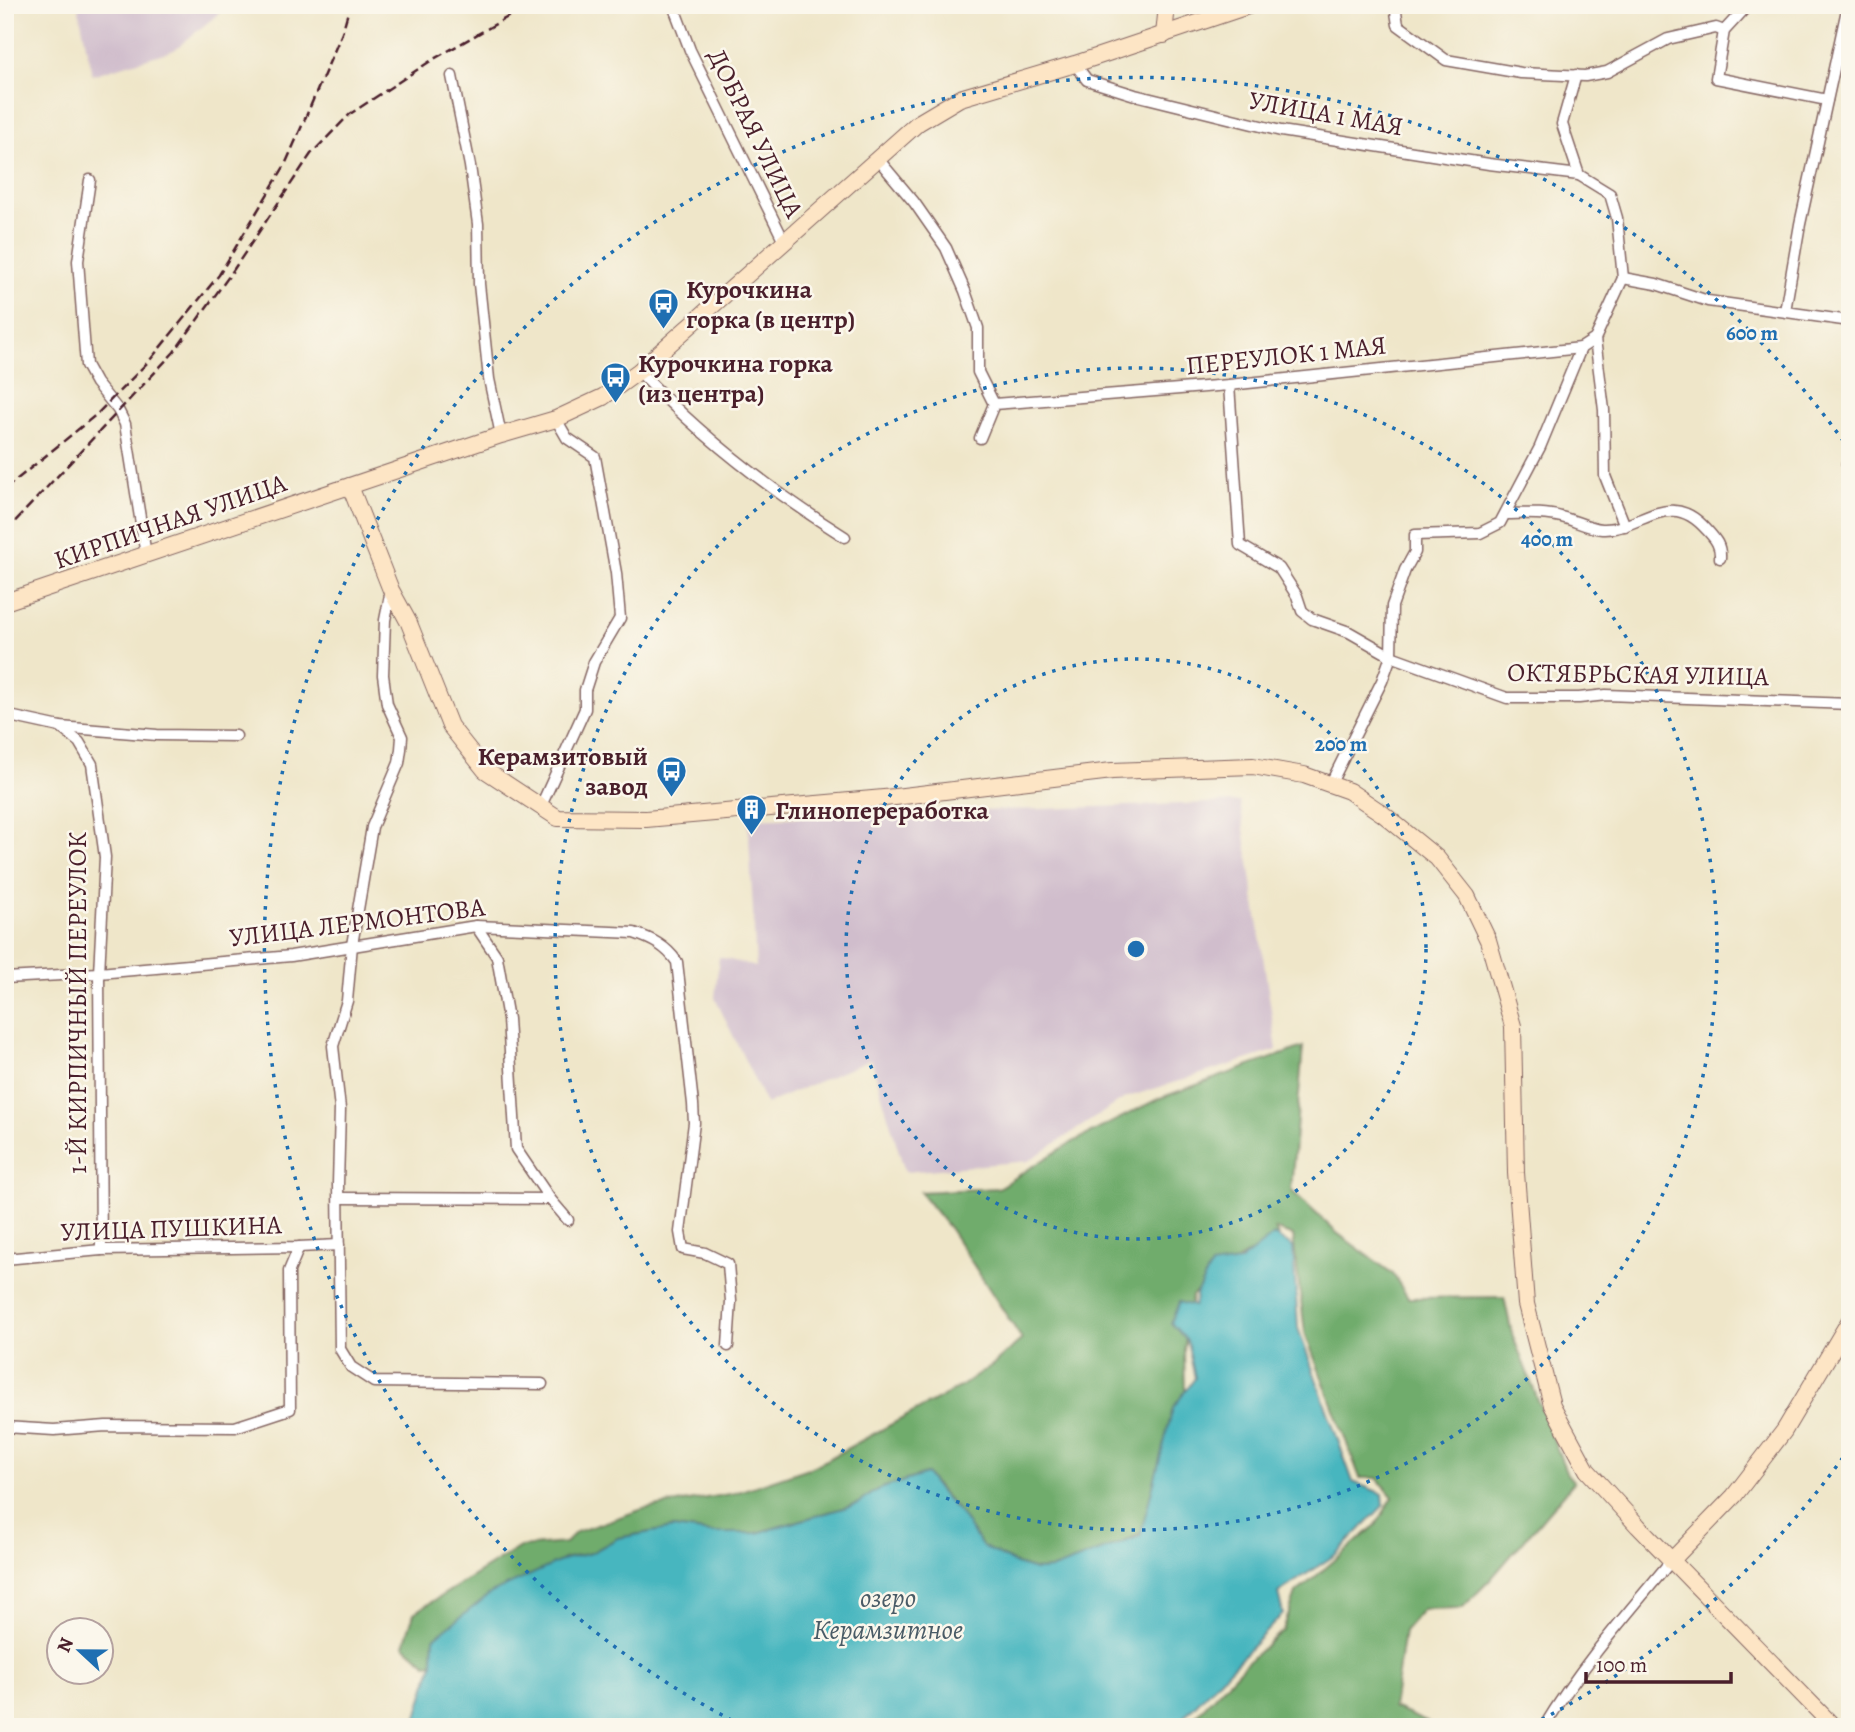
<svg xmlns="http://www.w3.org/2000/svg" width="1855" height="1732" viewBox="0 0 1855 1732" font-family="Alegreya,serif">
<style>
.industrial{fill:#d0bdcc}
.forest{fill:#6fac6c;stroke:#5c664c;stroke-width:2}
.water{fill:#47b6bf;stroke:#486a75;stroke-width:2}
.lines{fill:none;stroke-linecap:round;stroke-linejoin:round}
.street-casing{stroke:#846562;stroke-width:13}
.secondary-casing{stroke:#846562;stroke-width:18}
.street{stroke:#fff;stroke-width:10}
.secondary{stroke:#fde5c5;stroke-width:16}
.rail{stroke:#4a1f2b;stroke-width:2.5;stroke-dasharray:10 5;stroke-linecap:butt}
.ring{fill:none;stroke:#1f6fb2;stroke-width:3.5;stroke-dasharray:3.5 7}
.labels{text-anchor:middle;stroke-width:5;stroke-linejoin:round;paint-order:stroke}
.street-label{font-size:26px;fill:#4a1f2b;stroke:#fbf7ec}
.poi-label{font-size:26px;font-weight:bold;fill:#4a1f2b;stroke:#fbf7ec;text-anchor:start}
.water-label{font-size:28px;font-style:italic;fill:#495b66;stroke:#fbf7ec}
.centre{fill:#1f6fb2;stroke:#fbf7ec;stroke-width:3.5}
.ring-label{font-size:21px;text-anchor:middle;font-weight:bold;fill:#1f6fb2;stroke:#fbf7ec;stroke-width:5;stroke-linejoin:round;paint-order:stroke}
</style>
<rect width="100%" height="100%" fill="#fbf7ec"/>
<filter id="ink" filterUnits="userSpaceOnUse"><feTurbulence type="fractalNoise" baseFrequency=".0143" numOctaves="2"/><feDisplacementMap in="SourceGraphic" scale="14" xChannelSelector="R" yChannelSelector="G"/><feConvolveMatrix kernelMatrix="1 2 1 2 8 2 1 2 1" color-interpolation-filters="sRGB"/></filter>
<filter id="wash" filterUnits="userSpaceOnUse"><feTurbulence type="fractalNoise" baseFrequency=".00686" numOctaves="4" result="noise"/><feDisplacementMap in="SourceGraphic" scale="28" xChannelSelector="R" yChannelSelector="G"/><feGaussianBlur stdDeviation="1.57" result="paint"/><feColorMatrix in="noise" values="0 0 0 0 0 0 0 0 0 0 0 0 0 0 0 0 0 1.4 0 .05"/><feComposite in="paint" operator="in"/></filter>
<g filter="url(#wash)">
<rect width="100%" height="100%" fill="#efe6c9"/>
<g class="industrial">
<polygon points="78,5 229,5 174,50 92,75"/>
<polygon points="1240,802 1277,1050 1125,1098 1028,1161 905,1172 871,1059 766,1104 715,998 719,957 756,967 748,819"/>
</g>
<polygon class="forest" points="1303,1047 1291,1190 1337,1233 1393,1274 1408,1298 1504,1297 1512,1334 1567,1474 1574,1482 1490,1580 1462,1608 1423,1609 1404,1631 1393,1708 1429,1723 1428,1727 1185,1727 1244,1665 1283,1630 1296,1593 1376,1525 1393,1497 1377,1478 1360,1478 1305,1333 1293,1236 1275,1229 1283,1247 1248,1254 1218,1273 1192,1296 1184,1350 1186,1425 1149,1528 1108,1551 1053,1569 1035,1570 1016,1564 982,1546 959,1512 926,1474 879,1489 857,1504 757,1533 711,1533 673,1528 618,1538 591,1553 564,1559 434,1638 433,1663 427,1664 404,1645 414,1613 520,1547 565,1543 576,1532 643,1509 735,1493 815,1466 962,1386 995,1363 1022,1339 950,1229 920,1192 998,1188 1067,1145 1160,1098"/>
<polygon class="water" points="1274,1235 1293,1247 1298,1328 1353,1482 1383,1494 1384,1505 1335,1555 1278,1593 1283,1614 1174,1727 414,1727 433,1663 434,1638 491,1593 565,1559 591,1553 618,1538 673,1528 711,1533 757,1533 857,1504 879,1489 926,1474 941,1493 959,1512 982,1546 1016,1564 1035,1570 1053,1569 1140,1536 1173,1408 1195,1378 1187,1341 1171,1323 1179,1302 1194,1306 1197,1292 1211,1266 1239,1262"/>
</g>
<g filter="url(#ink)">
<g class="lines">
<defs>
<g id="street">
<polyline points="673,5 690,50 784,241"/>
<polyline points="1395,5 1398,25 1446,60 1521,73 1585,76 1607,72 1668,39 1716,28 1724,31"/>
<polyline points="1748,5 1724,31 1716,78 1827,100"/>
<polyline points="1075,64 1087,80 1135,95 1281,131 1489,164 1579,175"/>
<polyline points="452,76 470,166 478,224 479,284 489,379 501,435"/>
<polyline points="878,159 914,202 946,248 965,291 978,328 978,372 994,404 980,438"/>
<polyline points="90,180 78,261 86,365 96,383 118,410 125,424 146,555"/>
<polyline points="1623,278 1656,284 1708,301 1850,321"/>
<polyline points="1785,311 1800,224 1848,5"/>
<polyline points="1595,339 1604,410 1605,476 1625,526"/>
<path d="M639,371C699,435 770,490 845,537"/>
<polyline points="1229,385 1240,545 1279,568 1297,596 1302,611 1312,619 1349,632 1391,656 1507,698 1579,698 1606,695 1850,704"/>
<polyline points="994,404 1229,385 1581,348"/>
<polyline points="1847,464 1850,482"/>
<path d="M1506,514C1524,514 1543,512 1561,517C1574,520 1588,528 1602,529C1641,531 1669,486 1707,530C1715,539 1721,545 1720,558"/>
<polyline points="391,590 385,620 383,675 387,704 402,737 401,749 399,763 372,827 352,945 347,1001 333,1046 340,1109 338,1184 340,1349 351,1367 374,1382 542,1384"/>
<polyline points="5,715 60,727 157,735 236,736"/>
<polyline points="60,727 79,742 92,764 105,857 99,973 101,1250"/>
<polyline points="1330,785 1382,681 1391,656 1392,606 1405,570 1415,552 1415,535 1480,533 1500,523 1540,447 1581,348 1595,339 1623,278 1617,218 1610,194 1579,175 1562,124 1576,75"/>
<polyline points="540,808 585,709 585,690 594,662 620,618 616,573 595,457 567,438 556,419"/>
<polyline points="476,926 497,957 508,1019 516,1149 550,1199"/>
<path d="M5,978L99,973L291,956L476,926L634,933C652,939 666,946 677,962L693,1104L694,1123L680,1232L683,1249L705,1253L728,1264L731,1301L728,1346"/>
<polyline points="339,1198 550,1199 568,1220"/>
<polyline points="5,1259 101,1250 299,1247 339,1245"/>
<polyline points="5,1427 54,1430 106,1426 235,1427 290,1409 289,1271 299,1247"/>
<path d="M1544,1727C1580,1667 1627,1614 1671,1561"/>
</g>
<g id="secondary">
<polyline points="1164,35 1167,5"/>
<polyline points="350,486 391,590 409,623 450,726 485,770 558,818 646,819 895,797 1112,771 1253,766 1304,775 1349,791 1383,814 1437,858 1467,896 1488,940 1513,1026 1516,1173 1526,1304 1552,1405 1587,1470 1638,1526 1834,1727"/>
<polyline points="5,602 501,435 556,419 603,397 639,371 918,123 960,98 1075,64 1251,5"/>
<polyline points="1671,1561 1734,1496 1784,1431 1850,1320"/>
</g>
</defs>
<use href="#street" class="street-casing"/>
<use href="#secondary" class="secondary-casing"/>
<use href="#street" class="street"/>
<use href="#secondary" class="secondary"/>
<g class="rail">
<polyline points="5,489 97,414 150,360 219,275 285,165 342,33 350,5"/>
<polyline points="5,532 174,352 232,272 311,154 350,114 432,60 529,5"/>
</g>
</g>
</g>
<g class="ring">
<circle cx="1136" cy="949" r="290"/>
<circle cx="1136" cy="949" r="581"/>
<path d="M1849 1449A871 871 0 0 1 1531 1725M741 1725A871 871 0 1 1 1849 449"/>
</g>
<defs>
<symbol id="bus-pin" viewBox="-11 -11 22 30"><path d="M0 17L-7.5 6A9.5 9.5 0 1 1 7.5 6Z" fill="#1f6fb2" stroke="#fbf7ec"/><path d="M-5-6H5V4H4V6H2V4H-2V6H-4V4H-5ZM-3.5-4V0h7V-4ZM-3.5 1.2v1.5H-2V1.2ZM2 1.2v1.5H3.5V1.2Z" fill="#fff"/></symbol>
<symbol id="building-pin" viewBox="-11 -11 22 30"><path d="M0 17L-7.5 6A9.5 9.5 0 1 1 7.5 6Z" fill="#1f6fb2" stroke="#fbf7ec"/><path d="M-4-6H4V6H1V3H-1V6H-4ZM-2.5-4.3h1.7v1.8h-1.7ZM.8-4.3h1.7v1.8H.8ZM-2.5-1h1.7V.8h-1.7ZM.8-1h1.7V.8H.8Z" fill="#fff"/></symbol>
</defs>
<g fill-rule="evenodd">
<use href="#bus-pin" x="646" y="286" width="35" height="47"/>
<use href="#bus-pin" x="598" y="360" width="35" height="47"/>
<use href="#bus-pin" x="654" y="754" width="35" height="47"/>
<use href="#building-pin" x="734" y="792" width="35" height="47"/>
</g>
<g class="labels">
<g class="street-label">
<text transform="translate(1326 113) rotate(10)" y="9">УЛИЦА 1 МАЯ</text>
<text transform="translate(756 133) rotate(64)" y="9">ДОБРАЯ УЛИЦА</text>
<text transform="translate(1286 355) rotate(-6)" y="9">ПЕРЕУЛОК 1 МАЯ</text>
<text transform="translate(170 521) rotate(-19)" y="9">КИРПИЧНАЯ УЛИЦА</text>
<text transform="translate(1638 674) rotate(1)" y="9">ОКТЯБРЬСКАЯ УЛИЦА</text>
<text transform="translate(357 922) rotate(-7)" y="9">УЛИЦА ЛЕРМОНТОВА</text>
<text transform="translate(77 1003) rotate(-90)" y="9">1-Й КИРПИЧНЫЙ ПЕРЕУЛОК</text>
<text transform="translate(171 1228) rotate(-2)" y="9">УЛИЦА ПУШКИНА</text>
</g>
<g class="poi-label">
<text x="686" y="298">Курочкина<tspan x="686" dy="30">горка (в центр)</tspan></text>
<text x="638" y="372">Курочкина горка<tspan x="638" dy="30">(из центра)</tspan></text>
<text x="648" y="765" text-anchor="end">Керамзитовый<tspan x="648" dy="30">завод</tspan></text>
<text x="775" y="819">Глинопереработка</text>
</g>
<g class="water-label">
<text x="888" y="1607">озеро<tspan x="888" dy="32">Керамзитное</tspan></text>
</g>
</g>
<circle cx="1136" cy="949" r="10" class="centre"/>
<g class="ring-label">
<text x="1752" y="340">600 m</text>
<text x="1547" y="546">400 m</text>
<text x="1341" y="751">200 m</text>
</g>
<rect width="1855" height="1732" fill="none" stroke="#fbf7ec" stroke-width="28"/>
<g transform="translate(80 1651) rotate(292)"><circle r="33" fill="#fbf7ec" stroke="#b4a19f" stroke-width="2"/>
<path d="M0-5L12 26L0 18L-12 26Z" fill="#1f6fb2"/>
<text y="-10" font-size="19" font-weight="bold" text-anchor="middle" fill="#4a1f2b">N</text>
</g>
<path d="M1586 1672v10h145v-10" fill="none" stroke="#4a1f2b" stroke-width="3.5"/>
<text x="1596" y="1672" font-size="21" fill="#4a1f2b" stroke="#fbf7ec" stroke-width="5" paint-order="stroke">100 m</text>
</svg>
